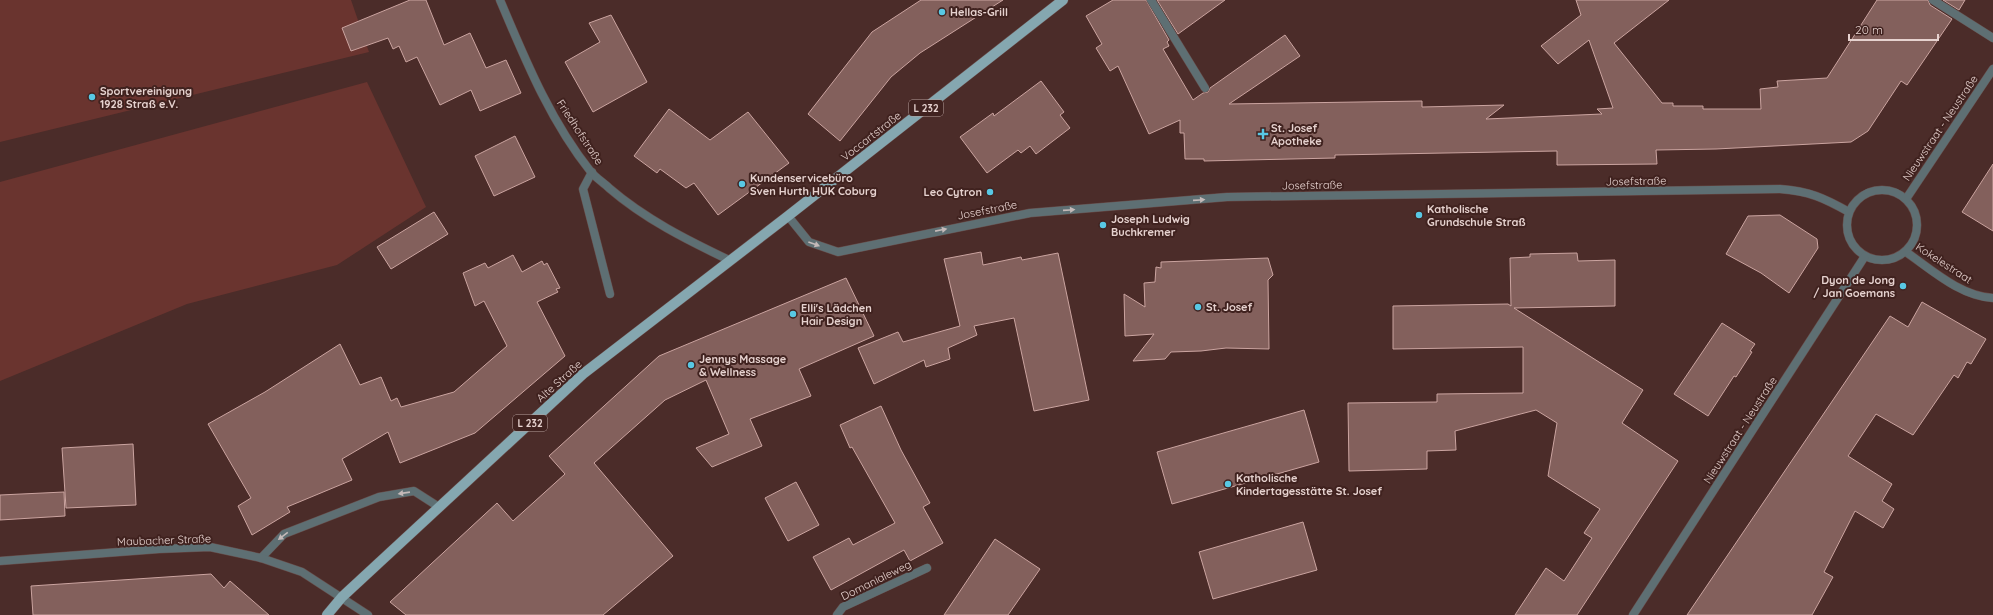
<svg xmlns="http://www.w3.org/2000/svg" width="1993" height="615" viewBox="0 0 1993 615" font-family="Quicksand,sans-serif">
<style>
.green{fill:#6a342f}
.building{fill:#83605c;stroke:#cba4a0}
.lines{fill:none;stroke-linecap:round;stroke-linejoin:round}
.service-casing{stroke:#674a47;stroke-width:9}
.minor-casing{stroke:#674a47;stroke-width:9}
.tertiary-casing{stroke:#674a47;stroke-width:9}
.primary-casing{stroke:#674a47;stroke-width:11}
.service{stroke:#5e6f73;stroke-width:8}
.minor{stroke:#5e6f73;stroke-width:8}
.tertiary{stroke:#5e6f73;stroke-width:8}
.primary{stroke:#85a7b0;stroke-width:10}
.oneway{fill:#c4b9b8}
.poi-dot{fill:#58c8e4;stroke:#40221f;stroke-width:1.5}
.labels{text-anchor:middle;stroke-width:4;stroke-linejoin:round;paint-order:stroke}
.shield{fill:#40221f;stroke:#b49d9a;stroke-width:1}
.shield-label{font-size:10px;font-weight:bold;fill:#e6d2cf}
.poi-label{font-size:11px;font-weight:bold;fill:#e6d2cf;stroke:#40221f;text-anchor:start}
.street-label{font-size:11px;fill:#e6d2cf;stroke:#40221f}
</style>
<rect width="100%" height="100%" fill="#4b2c29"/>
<g class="green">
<polygon points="0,0 351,0 369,52 0,142"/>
<polygon points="367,82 426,207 337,265 187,304 0,381 0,182"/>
</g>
<g class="building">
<polygon points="410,0 426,0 444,45 470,33 486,68 506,60 521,93 480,111 471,90 440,105 417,57 406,62 399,46 393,49 388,38 351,51 342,28"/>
<polygon points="921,0 1003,0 920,53 891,77 840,141 808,114 872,32"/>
<polygon points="1113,0 1146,0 1169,40 1167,42 1169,46 1163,49 1193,100 1203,93 1208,92 1210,88 1285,35 1300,56 1229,104 1422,101 1422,107 1504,105 1486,119 1602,114 1597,109 1613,108 1589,40 1558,64 1541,46 1581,15 1576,0 1669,0 1614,43 1662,103 1673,103 1673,106 1703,106 1703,109 1761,109 1760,89 1778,87 1777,81 1827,78 1877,0 1928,0 1930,5 1952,19 1907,85 1901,81 1868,131 1851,142 1716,149 1656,150 1657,164 1557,165 1557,151 1335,155 1335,158 1204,161 1204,159 1185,159 1184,133 1180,133 1180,120 1149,134 1118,66 1110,71 1096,48 1102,44 1086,16"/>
<polygon points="1157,0 1225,0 1178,34"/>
<polygon points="1943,0 1965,0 1959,10"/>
<polygon points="611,15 647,82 593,112 565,62 600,42 589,23"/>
<polygon points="1041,81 1064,112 1060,115 1070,128 1036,154 1030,146 1021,153 1018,150 987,173 960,137 993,113 994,116"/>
<polygon points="669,109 710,140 748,112 789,163 718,215 694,183 686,188 660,169 657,173 634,156"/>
<polygon points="515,136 535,177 494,196 475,156"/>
<polygon points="1993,164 1993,231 1962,212"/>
<polygon points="434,212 448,234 391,269 377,247"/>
<polygon points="1780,215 1817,239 1818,248 1789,293 1761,273 1726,254 1748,216"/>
<polygon points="981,252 983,265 1021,257 1022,260 1058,253 1089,400 1034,411 1014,318 974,326 977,335 948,348 950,359 926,367 924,360 874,384 858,348 898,332 903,342 960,326 944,259"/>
<polygon points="1577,253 1578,261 1615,260 1615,306 1514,308 1643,390 1622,423 1678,461 1577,615 1515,615 1546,568 1564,581 1592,538 1584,533 1600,509 1548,476 1557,423 1536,410 1455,431 1456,450 1427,451 1427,469 1349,471 1348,403 1437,402 1437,394 1523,393 1523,347 1393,349 1393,306 1508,304 1511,306 1510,258 1530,257 1530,254"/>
<polygon points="513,255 522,272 542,261 544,265 547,263 560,288 556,289 558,292 537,302 565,356 475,433 400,463 388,432 342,459 352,480 287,507 290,512 252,535 238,506 251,498 208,424 265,392 340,344 360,385 381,377 391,401 397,398 401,407 454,392 507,346 484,301 475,306 463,273 485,263 488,268"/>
<polygon points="1268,258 1273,275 1268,280 1269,349 1226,348 1201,351 1171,352 1165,359 1133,361 1154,334 1125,336 1124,294 1145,307 1144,283 1155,282 1156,267 1161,268 1161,262"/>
<polygon points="846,278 874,336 799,369 811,396 750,419 762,446 712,467 696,448 729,434 706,380 665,400 594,463 673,556 603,615 406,615 390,602 497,503 513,521 565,474 549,456 659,356"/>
<polygon points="1922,302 1986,339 1971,364 1967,362 1958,378 1954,375 1913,435 1876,414 1848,456 1892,484 1882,501 1894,509 1883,528 1855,511 1824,572 1833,577 1812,615 1687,615 1890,316 1908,327"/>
<polygon points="1722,323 1755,344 1750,351 1752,352 1736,377 1734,376 1708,416 1674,394"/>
<polygon points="881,406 901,450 930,503 923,507 943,543 910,561 904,550 831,590 813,557 849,538 853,545 895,523 852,447 850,448 840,425"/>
<polygon points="1304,410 1319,462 1172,504 1157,452"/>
<polygon points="133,444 136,505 66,508 62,448"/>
<polygon points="796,482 819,525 788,541 765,498"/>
<polygon points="64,492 65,516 0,520 0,495"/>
<polygon points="1303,522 1317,570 1213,599 1199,552"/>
<polygon points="995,539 1040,569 1008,615 944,615"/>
<polygon points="211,574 224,588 230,581 269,615 33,615 31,586"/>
</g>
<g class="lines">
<defs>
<g id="service">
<polyline points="1151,0 1205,88"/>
<polyline points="1933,0 1993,38"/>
<polyline points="592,172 583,189 610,294"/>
<polyline points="261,558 284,534 379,497 414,491 439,507"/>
<polyline points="837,615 843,607 927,568"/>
</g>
<g id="minor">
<path d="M500,0C525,59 550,121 591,172C596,178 604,183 609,188C645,219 687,240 729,260"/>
<path d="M788,216L809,242L838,252L1030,213L1227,197L1780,189C1809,191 1824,198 1849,212"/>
<path d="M1906,252C1932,270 1960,296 1993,298"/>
<polyline points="0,561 159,549 210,547 261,558 302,572 368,615"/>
</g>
<g id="tertiary">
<circle cx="1882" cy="225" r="35"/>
<polyline points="1906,199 1993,69"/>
<polyline points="1633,615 1865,256"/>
</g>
<polyline id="primary" points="327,615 342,597 583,374 788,216 1063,0"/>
</defs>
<use href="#service" class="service-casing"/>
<use href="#minor" class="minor-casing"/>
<use href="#tertiary" class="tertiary-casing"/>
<use href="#primary" class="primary-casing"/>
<use href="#service" class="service"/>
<use href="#minor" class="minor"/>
<use href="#tertiary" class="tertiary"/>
<use href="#primary" class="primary"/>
</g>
<defs><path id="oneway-solid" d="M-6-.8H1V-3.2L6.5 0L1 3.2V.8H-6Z"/></defs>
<g class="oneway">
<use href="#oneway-solid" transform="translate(1199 200) rotate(-4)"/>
<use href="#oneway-solid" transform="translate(1069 210) rotate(-4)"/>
<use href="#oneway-solid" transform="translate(941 230) rotate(-11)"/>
<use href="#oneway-solid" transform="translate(814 244) rotate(20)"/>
<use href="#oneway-solid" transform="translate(404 493) rotate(172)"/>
<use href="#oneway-solid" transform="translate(283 536) rotate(143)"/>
</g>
<g class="poi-dot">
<circle cx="942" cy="12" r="4"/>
<circle cx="92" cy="97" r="4"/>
<path d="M1261 128h4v4h4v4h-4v4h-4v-4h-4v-4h4z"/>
<circle cx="742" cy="184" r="4"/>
<circle cx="990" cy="192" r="4"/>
<circle cx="1419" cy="215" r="4"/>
<circle cx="1103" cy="225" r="4"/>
<circle cx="1903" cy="286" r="4"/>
<circle cx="1198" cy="307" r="4"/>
<circle cx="793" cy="314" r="4"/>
<circle cx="691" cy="365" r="4"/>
<circle cx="1228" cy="484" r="4"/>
</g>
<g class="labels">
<g class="shield">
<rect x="909" y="100" width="34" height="16" rx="3"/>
<rect x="513" y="415" width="34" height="16" rx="3"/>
</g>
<g class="shield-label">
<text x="926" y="112">L 232</text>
<text x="530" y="427">L 232</text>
</g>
<g class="poi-label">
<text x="950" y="16">Hellas-Grill</text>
<text x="100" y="95">Sportvereinigung<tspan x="100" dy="13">1928 Straß e.V.</tspan></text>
<text x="1271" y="132">St. Josef<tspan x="1271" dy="13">Apotheke</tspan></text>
<text x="750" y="182">Kundenservicebüro<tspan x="750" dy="13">Sven Hurth HUK Coburg</tspan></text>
<text x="982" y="196" text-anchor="end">Leo Cytron</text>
<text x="1427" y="213">Katholische<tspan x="1427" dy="13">Grundschule Straß</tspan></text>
<text x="1111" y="223">Joseph Ludwig<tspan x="1111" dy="13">Buchkremer</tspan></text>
<text x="1895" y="284" text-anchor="end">Dyon de Jong<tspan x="1895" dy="13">/ Jan Goemans</tspan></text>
<text x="1206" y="311">St. Josef</text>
<text x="801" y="312">Elli's Lädchen<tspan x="801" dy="13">Hair Design</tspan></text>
<text x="699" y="363">Jennys Massage<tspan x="699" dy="13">&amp; Wellness</tspan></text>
<text x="1236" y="482">Katholische<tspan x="1236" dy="13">Kindertagesstätte St. Josef</tspan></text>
</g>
<g class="street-label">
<text transform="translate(1940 128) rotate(-56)" y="4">Nieuwstraat - Neustraße</text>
<text transform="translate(580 132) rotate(57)" y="4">Friedhofstraße</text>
<text transform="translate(871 136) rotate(-38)" y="4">Voccartstraße</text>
<text transform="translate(1636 181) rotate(-1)" y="4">Josefstraße</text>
<text transform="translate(1312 185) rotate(-1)" y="4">Josefstraße</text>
<text transform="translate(987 210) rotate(-11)" y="4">Josefstraße</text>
<text transform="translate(1944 263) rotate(33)" y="4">Kokelestraat</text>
<text transform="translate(559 381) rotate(-42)" y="4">Alte Straße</text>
<text transform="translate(1740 430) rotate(-57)" y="4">Nieuwstraat - Neustraße</text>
<text transform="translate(164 540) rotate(-2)" y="4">Maubacher Straße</text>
<text transform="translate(876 580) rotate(-26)" y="4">Domanialeweg</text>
</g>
</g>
<path d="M1849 34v6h89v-6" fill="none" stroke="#e6d2cf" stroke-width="2"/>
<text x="1855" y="34" font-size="12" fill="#e6d2cf" stroke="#40221f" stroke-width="3" paint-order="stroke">20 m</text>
</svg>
